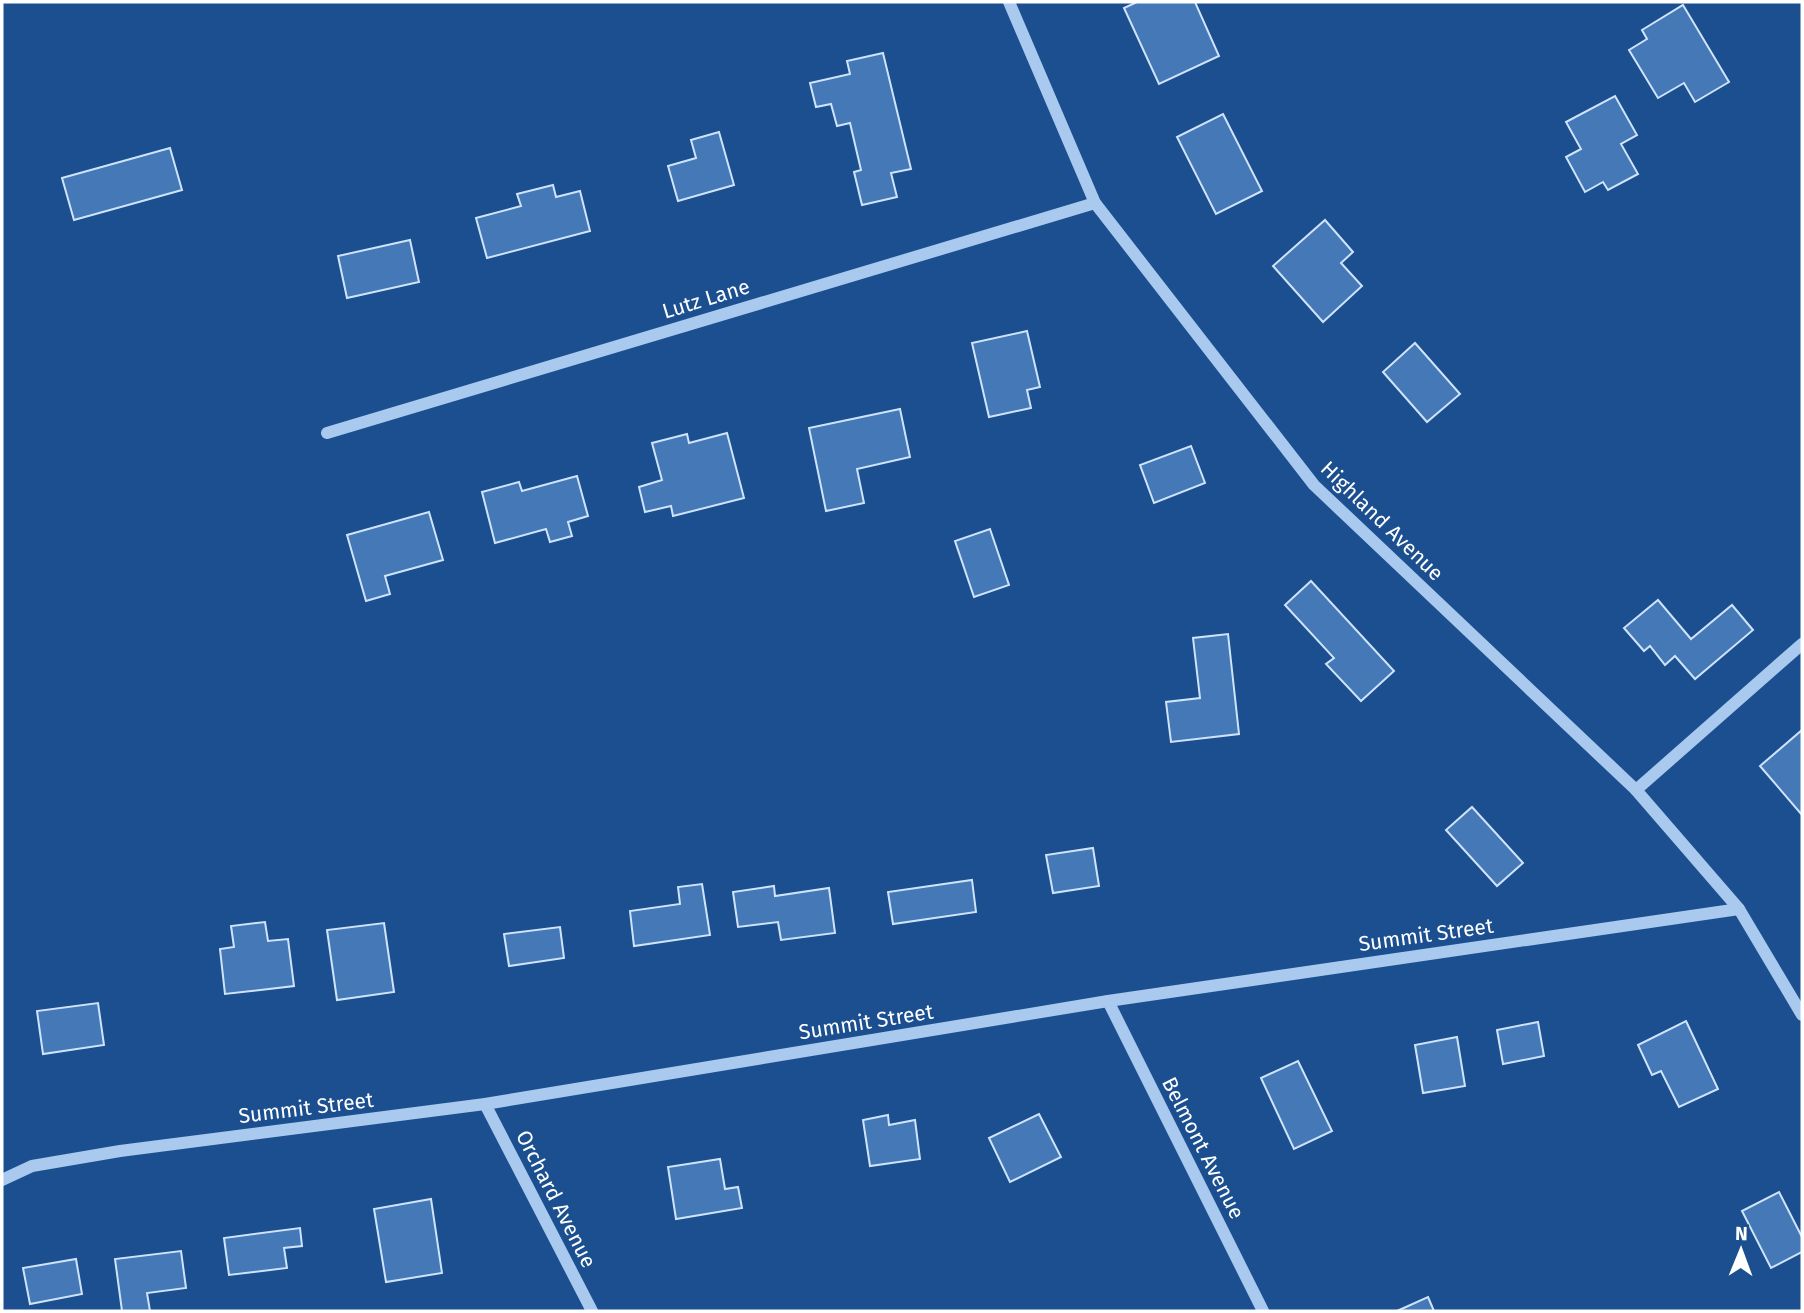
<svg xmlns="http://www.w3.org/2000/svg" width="1804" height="1313" viewBox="0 0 1804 1313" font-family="'Fira Sans',sans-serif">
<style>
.building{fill:#4478b7;stroke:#cfe3fa;stroke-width:2}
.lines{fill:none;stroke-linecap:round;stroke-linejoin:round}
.minor{stroke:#a9c9ee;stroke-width:12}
.labels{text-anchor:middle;stroke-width:6;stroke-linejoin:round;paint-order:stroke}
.street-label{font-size:21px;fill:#fff;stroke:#1b4f8f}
</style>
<rect width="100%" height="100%" fill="#1b4f8f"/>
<g class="building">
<polygon points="1137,2 1195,2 1219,56 1159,84 1124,8"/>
<polygon points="1683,5 1729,82 1695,102 1684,83 1658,98 1629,50 1647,39 1642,30"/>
<polygon points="883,53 911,169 891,173 897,197 862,205 854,172 861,170 850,123 837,126 831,104 816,107 810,83 850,74 847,61"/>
<polygon points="1615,96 1637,135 1621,144 1638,174 1608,190 1603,182 1585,192 1566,157 1581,149 1566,122"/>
<polygon points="1223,114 1262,191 1216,214 1177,137"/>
<polygon points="719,132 734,185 678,201 668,166 696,158 691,140"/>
<polygon points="170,148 182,190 74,220 62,178"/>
<polygon points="553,185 556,197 580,191 590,231 487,258 476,218 521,206 517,194"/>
<polygon points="1325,220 1353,252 1341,263 1362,286 1323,322 1273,266"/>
<polygon points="410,240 419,282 347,298 338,256"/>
<polygon points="1027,331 1040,387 1027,390 1031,408 989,417 972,343"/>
<polygon points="1415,343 1460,394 1427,422 1383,372"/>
<polygon points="900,409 910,457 857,469 864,503 826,511 809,428"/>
<polygon points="727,433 744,498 673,516 671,506 645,512 639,487 662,480 652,443 687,434 689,443"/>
<polygon points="1191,446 1205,483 1154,503 1140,465"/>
<polygon points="577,476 588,516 568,522 572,536 550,542 546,529 495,543 482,492 519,482 522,491"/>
<polygon points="429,512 443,560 385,576 390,594 366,601 347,535"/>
<polygon points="990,529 1009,585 974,597 955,541"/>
<polygon points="1311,581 1394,671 1361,701 1326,664 1334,658 1285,605"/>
<polygon points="1658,600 1691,639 1732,605 1753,630 1695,679 1675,656 1665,665 1650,646 1644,651 1624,628"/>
<polygon points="1228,634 1239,734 1171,742 1166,702 1200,698 1193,638"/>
<polygon points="1802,730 1802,815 1760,766"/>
<polygon points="1472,807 1523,863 1497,886 1446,830"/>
<polygon points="1093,848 1099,886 1053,893 1046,855"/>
<polygon points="972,880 976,912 893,924 888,892"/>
<polygon points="702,884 710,935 634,946 630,911 680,904 678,887"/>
<polygon points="774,886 775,896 829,888 835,933 781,940 778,922 738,927 733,892"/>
<polygon points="265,922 268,941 288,939 294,986 225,994 220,949 234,947 231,926"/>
<polygon points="384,923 394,992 337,1000 327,930"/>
<polygon points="560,927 564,958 509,966 504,934"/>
<polygon points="98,1003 104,1045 43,1054 37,1011"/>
<polygon points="1686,1021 1718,1089 1679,1107 1661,1071 1652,1075 1638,1045"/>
<polygon points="1538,1022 1544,1056 1503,1064 1497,1030"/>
<polygon points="1457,1037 1465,1086 1423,1093 1415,1045"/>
<polygon points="1298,1061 1332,1131 1294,1149 1261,1078"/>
<polygon points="1039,1114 1061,1157 1010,1182 989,1138"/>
<polygon points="888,1115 889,1125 915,1120 920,1159 870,1166 863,1120"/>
<polygon points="720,1159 725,1189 738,1187 742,1208 676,1219 668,1167"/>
<polygon points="1779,1192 1802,1237 1802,1252 1771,1268 1742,1211"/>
<polygon points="431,1199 442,1273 386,1282 374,1209"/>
<polygon points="300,1228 302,1246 284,1248 287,1268 229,1275 224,1238"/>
<polygon points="181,1251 186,1288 147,1293 150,1311 122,1311 115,1259"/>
<polygon points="76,1259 82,1294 30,1304 23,1268"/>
<polygon points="1428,1297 1434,1311 1397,1311"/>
</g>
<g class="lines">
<g class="minor">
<polyline points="1009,2 1095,203 1314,485 1636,790 1739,909 1802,1015"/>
<polyline points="327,433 1095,203"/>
<polyline points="1636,790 1802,644"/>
<polyline points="1108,1001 1263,1311"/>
<polyline points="485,1104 592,1311"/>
<polyline points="2,1180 32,1166 120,1151 485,1104 1108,1001 1739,909"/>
</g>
</g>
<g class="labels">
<g class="street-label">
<text transform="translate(706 299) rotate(-17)" y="7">Lutz Lane</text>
<text transform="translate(1382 521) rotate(44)" y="7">Highland Avenue</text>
<text transform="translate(1426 935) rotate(-8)" y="7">Summit Street</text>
<text transform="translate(866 1022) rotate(-9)" y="7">Summit Street</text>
<text transform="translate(306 1108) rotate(-7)" y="7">Summit Street</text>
<text transform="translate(1203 1148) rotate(63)" y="7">Belmont Avenue</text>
<text transform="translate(556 1199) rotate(63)" y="7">Orchard Avenue</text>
</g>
</g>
<rect width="1804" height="1313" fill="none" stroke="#ffffff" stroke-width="7"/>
<g transform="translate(1741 1250) rotate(1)" stroke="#1b4f8f" stroke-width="5" paint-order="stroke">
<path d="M0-5L12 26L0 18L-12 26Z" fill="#ffffff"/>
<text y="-10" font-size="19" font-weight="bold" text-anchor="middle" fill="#ffffff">N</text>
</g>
</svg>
